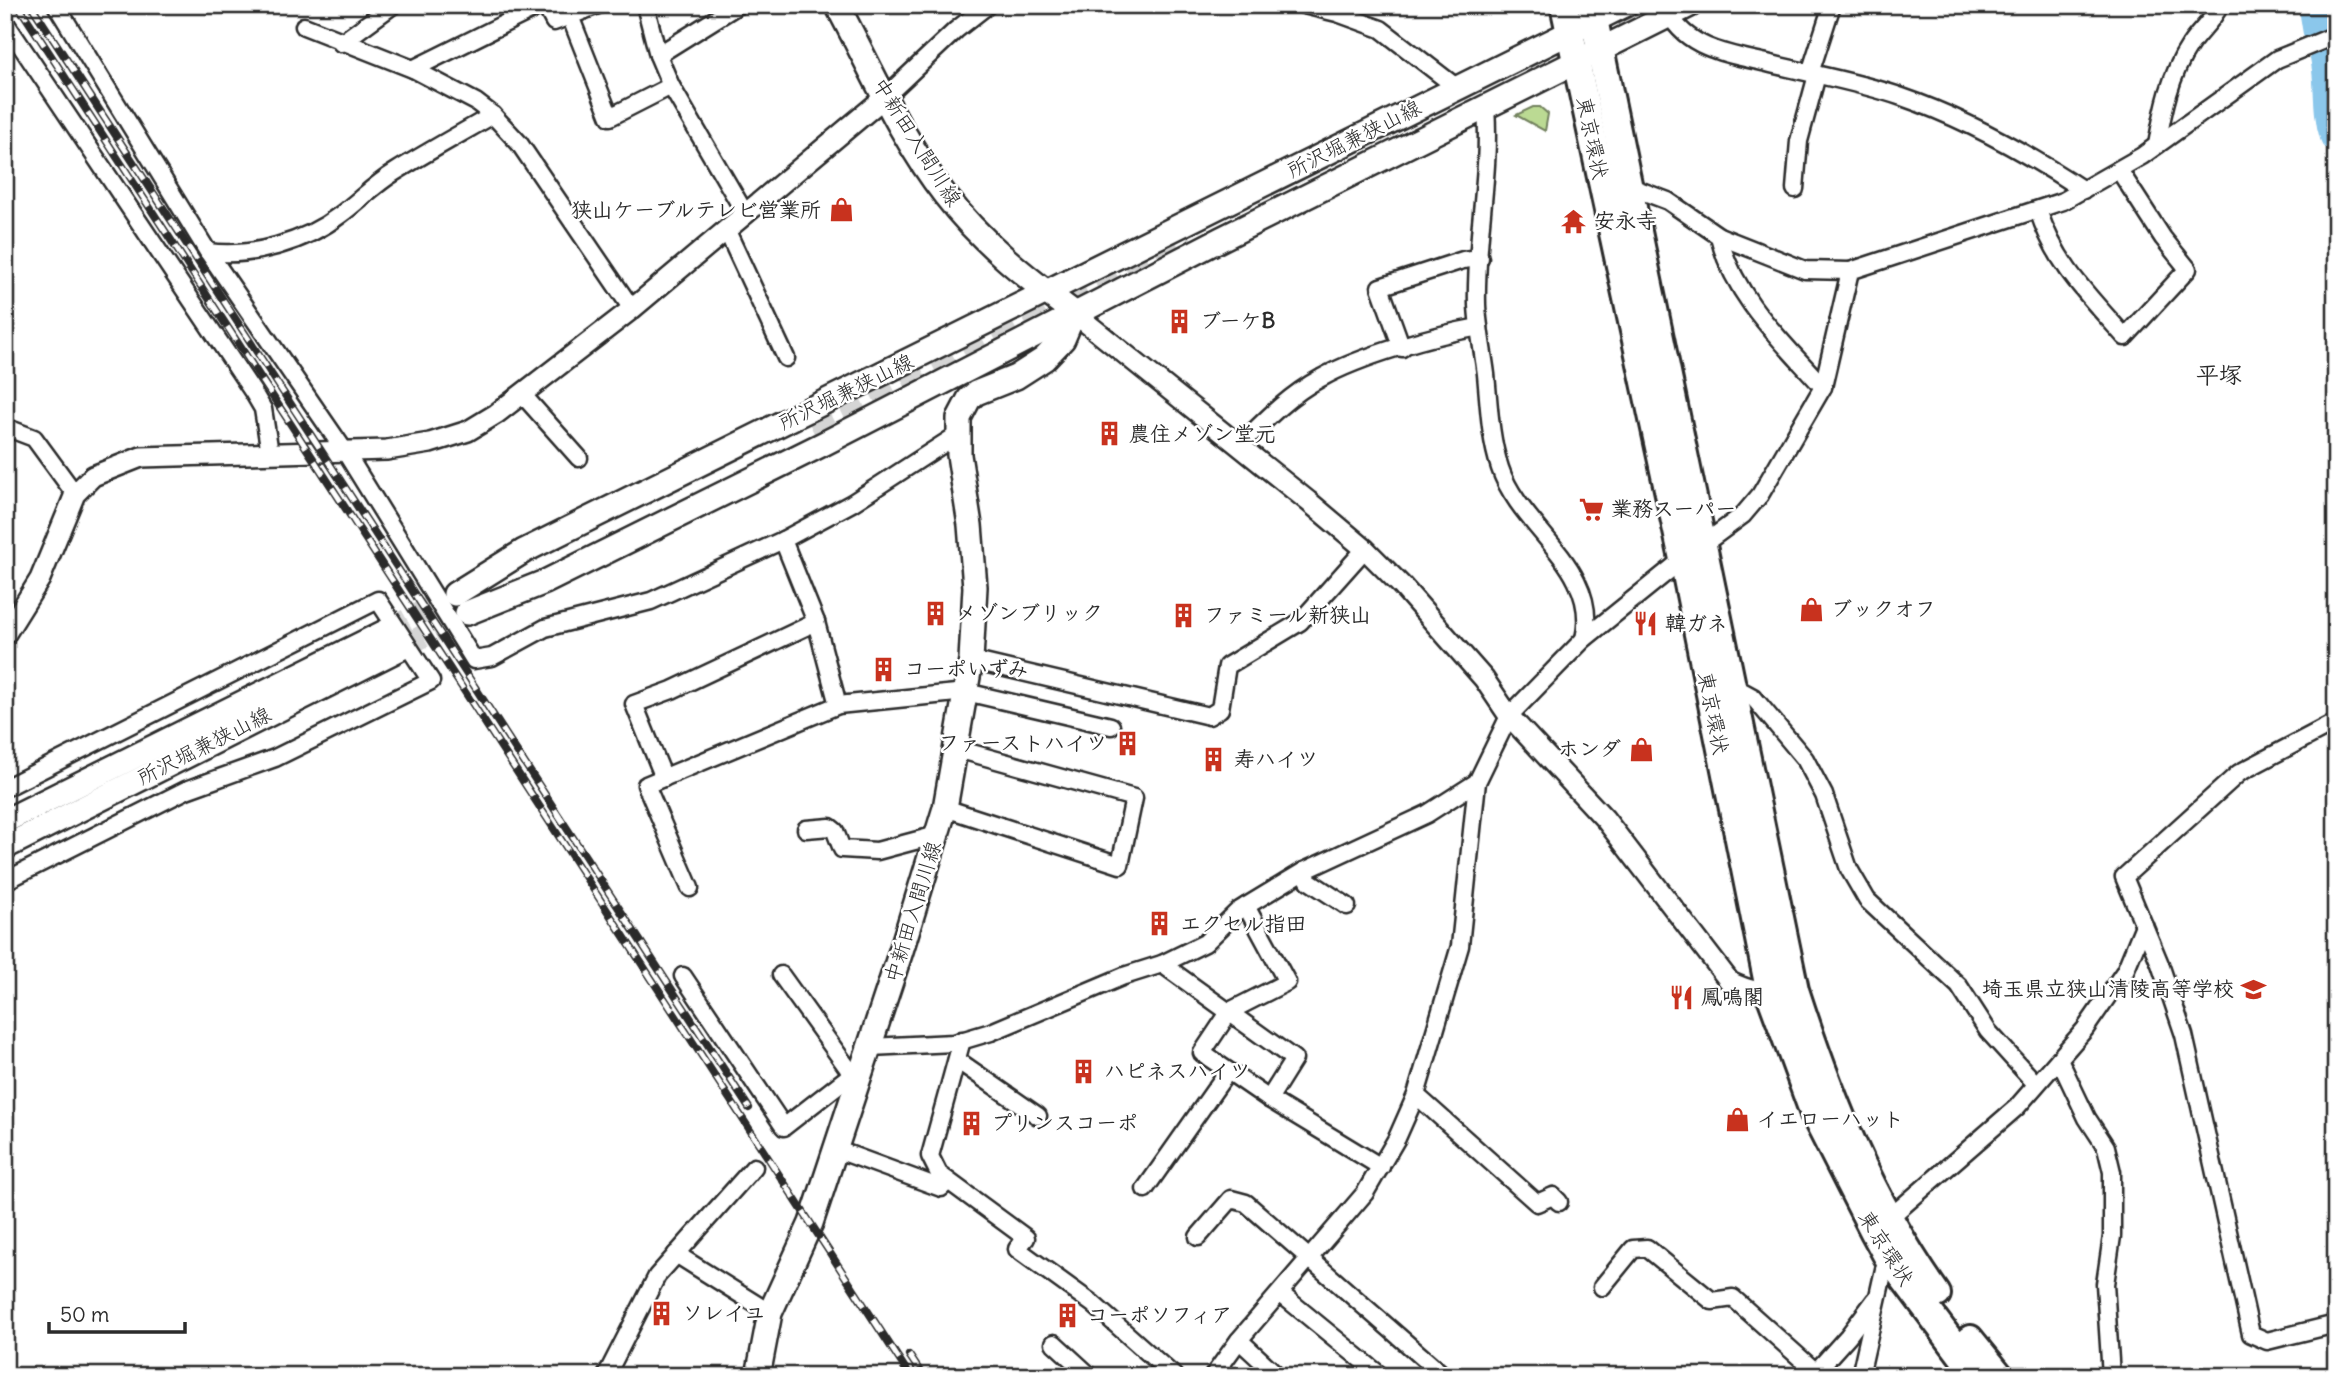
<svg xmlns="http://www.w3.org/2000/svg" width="2341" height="1381" viewBox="0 0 2341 1381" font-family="Delius,'Klee One',sans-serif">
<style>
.green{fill:#bbda93;stroke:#73825f;stroke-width:2}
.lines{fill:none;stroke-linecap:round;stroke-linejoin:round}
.river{stroke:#8bc7eb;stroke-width:33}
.secondary-tunnel{stroke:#d5d5d5;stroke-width:23;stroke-dasharray:23 11;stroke-linecap:butt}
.minor-casing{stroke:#2b2b2b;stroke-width:21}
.tertiary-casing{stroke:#2b2b2b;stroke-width:24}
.secondary-casing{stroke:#2b2b2b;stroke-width:28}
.trunk-casing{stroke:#2b2b2b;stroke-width:32}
.minor{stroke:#fff;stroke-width:16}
.tertiary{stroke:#fff;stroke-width:19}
.secondary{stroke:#fff;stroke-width:23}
.trunk{stroke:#fff;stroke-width:26}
.rail-casing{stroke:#2b2b2b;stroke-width:8}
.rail{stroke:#fff;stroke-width:5;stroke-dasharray:16;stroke-linecap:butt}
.labels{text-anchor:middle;stroke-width:5;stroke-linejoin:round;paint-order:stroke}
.street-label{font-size:21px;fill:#2b2b2b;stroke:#fff}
.poi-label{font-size:21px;font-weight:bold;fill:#2b2b2b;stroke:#fff;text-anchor:start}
.neighbourhood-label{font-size:23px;font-weight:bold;fill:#2b2b2b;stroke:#fff}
</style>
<rect width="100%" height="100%" fill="#fff"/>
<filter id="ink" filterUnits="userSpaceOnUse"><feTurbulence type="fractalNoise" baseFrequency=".0143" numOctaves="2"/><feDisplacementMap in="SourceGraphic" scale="14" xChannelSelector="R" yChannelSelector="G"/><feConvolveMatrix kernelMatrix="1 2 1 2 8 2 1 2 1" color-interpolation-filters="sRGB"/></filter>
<g filter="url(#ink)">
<polygon class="green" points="1533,107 1540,107 1548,114 1545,131 1516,115"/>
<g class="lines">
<g class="river">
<polyline points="2315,5 2319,30"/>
<path d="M2325,50C2333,78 2327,107 2336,135"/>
</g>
<g class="secondary-tunnel">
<polyline points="1528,73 1663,5"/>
<polyline points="1064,297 1189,234"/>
<polyline points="814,433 1082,298"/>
<polyline points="387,631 455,594"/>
<polyline points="403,647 467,613"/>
</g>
<defs>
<g id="minor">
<polyline points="56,5 208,252 346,453 474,660 492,657 545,628 651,601 783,540 852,503 957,435"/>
<polyline points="545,5 554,22 570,16"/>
<polyline points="598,5 570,16 610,117 671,86"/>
<polyline points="645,5 658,55 671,86 746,215"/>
<polyline points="1304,5 1337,13 1381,29 1456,87"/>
<path d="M1670,15C1688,49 1732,55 1767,63C1811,74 1859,82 1902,97C1966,119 2027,153 2083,190"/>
<polyline points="5,22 253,392 263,409 270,453"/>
<polyline points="304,26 413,69 476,102 493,115 519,143 632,309"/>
<polyline points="341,43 393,5"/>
<polyline points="658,55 738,5"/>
<polyline points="413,69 542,5"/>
<polyline points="1810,73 1832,5"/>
<polyline points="886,96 956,30 988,5"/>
<path d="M1486,108C1491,173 1475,239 1477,305C1478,328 1483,351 1486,374C1489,406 1490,438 1500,468C1520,529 1601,568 1584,639"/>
<path d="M2157,145C2163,110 2170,75 2190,45C2200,30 2212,22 2220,5"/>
<polyline points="1631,187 1668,201 1719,236 1805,270 1850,271 2063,201 2142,156 2277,59 2336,35"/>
<polyline points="1795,189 1799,141 1817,75"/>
<path d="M2038,210C2056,265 2088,295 2125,337L2188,269L2163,238L2119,170"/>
<polyline points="727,231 786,358"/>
<path d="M1719,236C1733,297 1783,342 1823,387"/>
<path d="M208,252C251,258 305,242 340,215C359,201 375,184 395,172C427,152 460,134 493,115"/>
<polyline points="1402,348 1380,287 1463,260 1480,258"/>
<polyline points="522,394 579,458"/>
<polyline points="5,427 34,438 75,494"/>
<path d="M1239,446C1264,421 1289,395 1321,378C1360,356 1434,335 1479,327"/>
<polyline points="783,540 816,622 838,705"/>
<polyline points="1701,546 1743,515 1760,495 1823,387 1850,271"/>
<polyline points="971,660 1209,716 1220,709 1227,666 1300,622 1365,549"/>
<polyline points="1729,684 1753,697 1805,759 1824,795 1849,869 1867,900 1959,986 1988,1031 2036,1084"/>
<polyline points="2332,724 2239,773 2124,877 2160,964 2184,1035 2251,1334 2267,1341 2336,1324"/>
<polyline points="664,778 634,704 672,690 816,622"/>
<polyline points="5,788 378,600 431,681 275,758 186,790 5,881"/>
<polyline points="945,808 1120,865 1134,798 957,749"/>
<polyline points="806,829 830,827 835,831 842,849 877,851 937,835"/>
<polyline points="1304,871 1309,881 1347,906"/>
<polyline points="690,888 646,785 838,705 966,692 1111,726"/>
<polyline points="1162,964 1294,1059 1269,1099 1381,1167"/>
<polyline points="781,975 857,1081"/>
<polyline points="683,976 784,1127 852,1074"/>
<polyline points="1226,1013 1287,982 1246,906"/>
<polyline points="1228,1014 1202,1053 1269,1099"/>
<polyline points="962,1040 930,1156 939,1174 1026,1238 1017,1249 1093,1304 1174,1376"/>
<polyline points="870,1047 954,1043 991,1032 1124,976 1162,964 1205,943 1238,911 1304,871 1427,814 1477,782"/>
<polyline points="2059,1059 2087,1118 2106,1147 2112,1172 2112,1236 2105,1284 2111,1376"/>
<polyline points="957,1060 1038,1116"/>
<polyline points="1416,1095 1537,1203 1553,1196 1559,1202"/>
<polyline points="835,1149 941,1188 948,1181"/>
<polyline points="1145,1189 1228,1071"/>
<polyline points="1888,1219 2017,1107 2085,1029 2125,971 2144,925"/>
<polyline points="1198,1237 1231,1199 1246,1203 1444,1376"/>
<polyline points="676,1254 770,1313"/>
<polyline points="1602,1287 1633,1249 1647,1248 1712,1301 1733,1298 1816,1372"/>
<polyline points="1281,1294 1381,1376"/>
<polyline points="1239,1340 1278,1376"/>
<polyline points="1054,1343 1090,1376"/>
<polyline points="606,1376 657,1276 754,1167"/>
<polyline points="1213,1376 1239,1340 1365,1193 1397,1138 1416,1095 1460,946 1477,782 1509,716 1584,639 1683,559"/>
<polyline points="1812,1376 1848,1336 1875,1300"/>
<polyline points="1860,1376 1887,1256"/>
</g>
<g id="tertiary">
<path d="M1074,313L1308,501L1365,549L1402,586L1484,679L1509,716L1605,819L1730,982C1747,990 1763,995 1783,992"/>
<polyline points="5,635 40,579 75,494 93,476 141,457 387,450 430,443 468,431 496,414 632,309 886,96"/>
</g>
<g id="secondary">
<polyline points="455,594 524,551 1625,5"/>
<polyline points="467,613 545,582 825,443 1221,239 1690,5"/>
<polyline points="5,821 387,631"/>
<polyline points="5,847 403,647"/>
<path d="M758,1376L770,1313L811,1223L901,951L945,808L971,660L975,587L970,525L959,455V418L969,399L976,393L1016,377L1044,359L1063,339L1074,313C1027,278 981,242 945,195C901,139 871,68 837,5"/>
</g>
<g id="trunk">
<polyline points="1564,5 1683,559 1770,994 1814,1114 1874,1232 1887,1256 1977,1376"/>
<path d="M1591,5L1795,990C1830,1098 1871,1201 1937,1294"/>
<polyline points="1970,1339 2000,1376"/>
</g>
</defs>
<use href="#minor" class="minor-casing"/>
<use href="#tertiary" class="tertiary-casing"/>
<use href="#secondary" class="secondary-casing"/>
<use href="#trunk" class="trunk-casing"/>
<use href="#minor" class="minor"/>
<use href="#tertiary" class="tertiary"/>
<use href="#secondary" class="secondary"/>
<use href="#trunk" class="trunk"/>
<defs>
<g id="rail">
<polyline points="18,5 910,1376"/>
<polyline points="31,5 749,1108"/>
<polyline points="909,1355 923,1376"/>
</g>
</defs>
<use href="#rail" class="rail-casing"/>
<use href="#rail" class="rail"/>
</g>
</g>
<defs>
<symbol id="shop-bare" viewBox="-9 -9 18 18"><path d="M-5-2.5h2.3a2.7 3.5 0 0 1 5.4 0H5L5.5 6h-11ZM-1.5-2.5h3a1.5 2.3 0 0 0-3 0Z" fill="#c8321e" stroke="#fff" stroke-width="2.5" paint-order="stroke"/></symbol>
<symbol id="temple-bare" viewBox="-9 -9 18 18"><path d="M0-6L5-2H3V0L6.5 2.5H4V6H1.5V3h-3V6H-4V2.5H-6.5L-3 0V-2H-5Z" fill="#c8321e" stroke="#fff" stroke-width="2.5" paint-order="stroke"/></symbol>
<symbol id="building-bare" viewBox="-9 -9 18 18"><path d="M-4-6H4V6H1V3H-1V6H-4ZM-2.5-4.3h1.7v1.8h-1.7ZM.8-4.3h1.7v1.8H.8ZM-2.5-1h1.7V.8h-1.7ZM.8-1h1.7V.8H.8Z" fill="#c8321e" stroke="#fff" stroke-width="2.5" paint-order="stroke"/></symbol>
<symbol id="supermarket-bare" viewBox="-9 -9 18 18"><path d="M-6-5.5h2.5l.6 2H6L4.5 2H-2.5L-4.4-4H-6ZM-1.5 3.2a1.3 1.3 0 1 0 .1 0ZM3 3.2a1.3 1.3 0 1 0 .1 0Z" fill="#c8321e" stroke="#fff" stroke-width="2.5" paint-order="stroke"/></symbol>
<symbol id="restaurant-bare" viewBox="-9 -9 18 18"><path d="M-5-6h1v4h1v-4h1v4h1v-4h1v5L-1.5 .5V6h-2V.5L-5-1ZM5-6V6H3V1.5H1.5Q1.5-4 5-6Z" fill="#c8321e" stroke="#fff" stroke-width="2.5" paint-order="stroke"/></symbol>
<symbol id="school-bare" viewBox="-9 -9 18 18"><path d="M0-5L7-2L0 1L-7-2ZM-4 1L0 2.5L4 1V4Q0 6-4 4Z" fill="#c8321e" stroke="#fff" stroke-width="2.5" paint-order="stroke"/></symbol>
</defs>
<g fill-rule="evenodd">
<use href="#shop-bare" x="824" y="192" width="35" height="35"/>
<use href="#temple-bare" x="1556" y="204" width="35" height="35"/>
<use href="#building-bare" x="1162" y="304" width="35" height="35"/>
<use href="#building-bare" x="1092" y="416" width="35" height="35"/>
<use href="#supermarket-bare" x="1574" y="492" width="35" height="35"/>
<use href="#shop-bare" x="1794" y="592" width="35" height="35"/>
<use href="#building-bare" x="918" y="596" width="35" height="35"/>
<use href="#building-bare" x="1166" y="598" width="35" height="35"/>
<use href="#restaurant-bare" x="1628" y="606" width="35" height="35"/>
<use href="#building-bare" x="866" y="652" width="35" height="35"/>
<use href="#building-bare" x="1110" y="726" width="35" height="35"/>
<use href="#shop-bare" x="1624" y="732" width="35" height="35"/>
<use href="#building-bare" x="1196" y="742" width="35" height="35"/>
<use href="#building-bare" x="1142" y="906" width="35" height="35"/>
<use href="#school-bare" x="2236" y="972" width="35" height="35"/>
<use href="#restaurant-bare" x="1664" y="980" width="35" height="35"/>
<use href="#building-bare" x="1066" y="1054" width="35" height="35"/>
<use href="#shop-bare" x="1720" y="1102" width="35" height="35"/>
<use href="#building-bare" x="954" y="1106" width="35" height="35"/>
<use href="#building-bare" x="644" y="1296" width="35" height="35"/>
<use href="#building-bare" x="1050" y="1298" width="35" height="35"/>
</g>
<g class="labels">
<g class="street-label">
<text transform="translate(1592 138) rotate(78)" y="7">東京環状</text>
<text transform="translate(1354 139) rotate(-27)" y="7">所沢堀兼狭山線</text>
<text transform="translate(917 142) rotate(58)" y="7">中新田入間川線</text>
<text transform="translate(846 392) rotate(-26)" y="7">所沢堀兼狭山線</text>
<text transform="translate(1713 713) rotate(79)" y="7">東京環状</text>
<text transform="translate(204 746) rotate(-27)" y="7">所沢堀兼狭山線</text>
<text transform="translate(913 912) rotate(-73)" y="7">中新田入間川線</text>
<text transform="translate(1886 1248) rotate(58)" y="7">東京環状</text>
</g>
<g class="poi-label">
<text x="821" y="217" text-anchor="end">狭山ケーブルテレビ営業所</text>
<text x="1594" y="228">安永寺</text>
<text x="1200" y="328">ブーケB</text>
<text x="1129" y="441">農住メゾン堂元</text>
<text x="1611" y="516">業務スーパー</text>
<text x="1831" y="616">ブックオフ</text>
<text x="956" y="620">メゾンブリック</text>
<text x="1204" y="622">ファミール新狭山</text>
<text x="1665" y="630">韓ガネ</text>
<text x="904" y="676">コーポいずみ</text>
<text x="1107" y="750" text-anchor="end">ファーストハイツ</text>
<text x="1621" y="756" text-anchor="end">ホンダ</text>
<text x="1234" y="766">寿ハイツ</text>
<text x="1180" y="931">エクセル指田</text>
<text x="2234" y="996" text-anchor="end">埼玉県立狭山清陵高等学校</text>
<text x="1701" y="1004">鳳鳴閣</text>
<text x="1104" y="1078">ハピネスハイツ</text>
<text x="1757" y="1126">イエローハット</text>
<text x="991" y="1130">プリンスコーポ</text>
<text x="682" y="1320">ソレイユ</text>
<text x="1087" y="1322">コーポソフィア</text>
</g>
<g class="neighbourhood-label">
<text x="2219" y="383">平塚</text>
</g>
</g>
<rect width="2341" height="1381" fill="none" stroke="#fff" stroke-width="28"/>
<rect x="14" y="14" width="2313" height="1353" fill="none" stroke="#2b2b2b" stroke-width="2.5" filter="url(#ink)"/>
<path d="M49 1322v10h136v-10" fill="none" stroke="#2b2b2b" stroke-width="3.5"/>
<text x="60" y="1322" font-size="21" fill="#2b2b2b" stroke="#ffffff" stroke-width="5" paint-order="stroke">50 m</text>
</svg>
